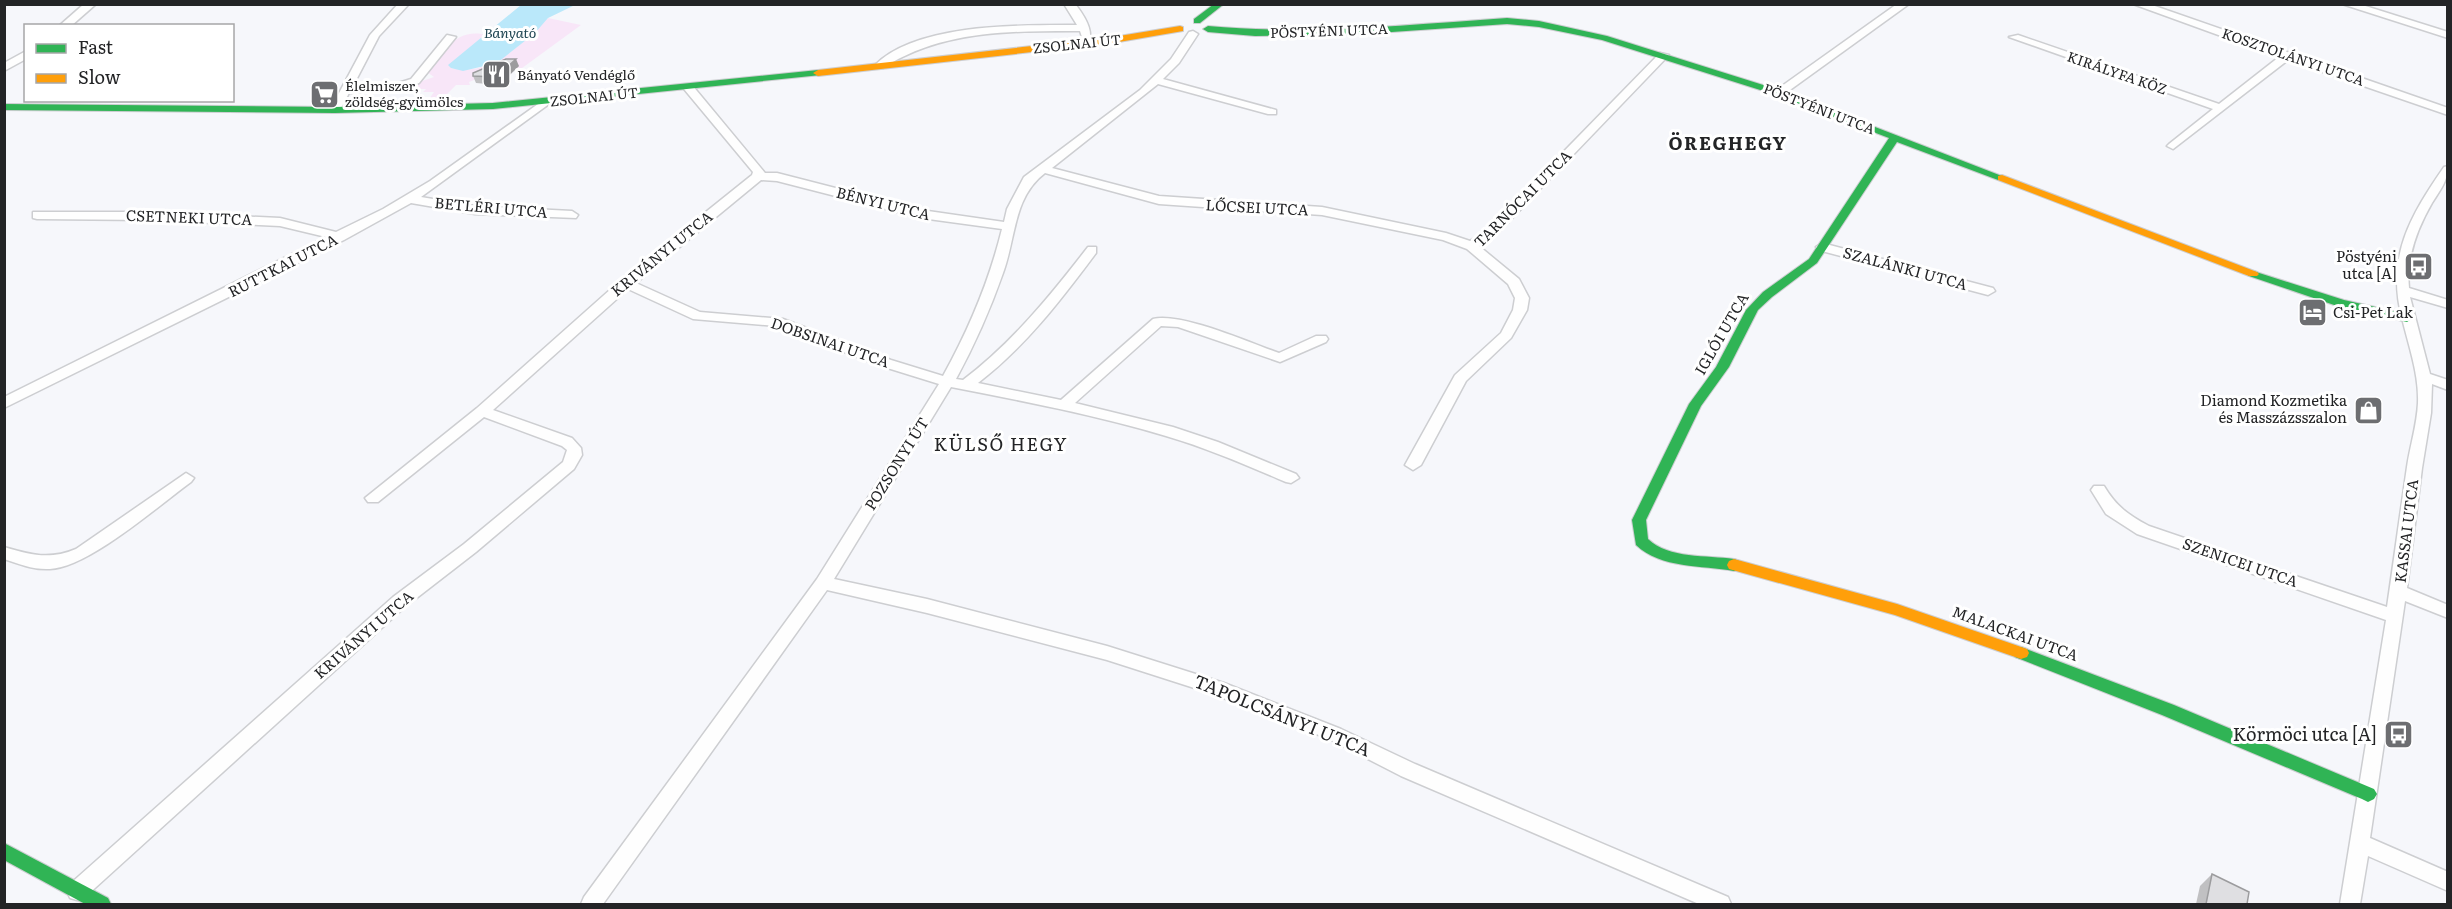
<svg xmlns="http://www.w3.org/2000/svg" width="2452" height="909" viewBox="0 0 2452 909" font-family="Literata,serif">
<style>
.green{fill:#f8e6f8}
.water{fill:#bae8fa}
.lines{fill:none;stroke-linecap:round;stroke-linejoin:round}
.street-casing{stroke:#cdced1;stroke-width:3}
.fast-casing{stroke:#cdced1;stroke-width:2}
.slow-casing{stroke:#cdced1;stroke-width:2}
.street{fill:#fefefe;fill-rule:evenodd}
.fast{fill:#30b455;fill-rule:evenodd}
.slow{fill:#ff9f0a;fill-rule:evenodd}
.wall{fill:#c0c0c2}
.shaded-wall{fill:#9c9c9e}
.building{fill:#dfdfe2;stroke:#9c9c9e;stroke-width:1.5}
.labels{text-anchor:middle;stroke-width:6;stroke-linejoin:round;paint-order:stroke}
.far-street-label{font-size:14px;fill:#232426;stroke:#fff}
.far-water-label{font-size:14px;font-style:italic;fill:#204653;stroke:#fff}
.far-poi-label{font-size:14px;fill:#232426;stroke:#fff;text-anchor:start}
.street-label{font-size:15px;fill:#232426;stroke:#fff}
.poi-label{font-size:15px;fill:#232426;stroke:#fff;text-anchor:end}
.far-district-label{font-size:18px;font-weight:bold;letter-spacing:1.5px;fill:#232426;stroke:#fff}
.quarter-label{font-size:18px;letter-spacing:1.5px;fill:#232426;stroke:#fff}
.near-street-label{font-size:18px;fill:#232426;stroke:#fff}
.near-poi-label{font-size:18px;fill:#232426;stroke:#fff;text-anchor:end}
</style>
<rect width="100%" height="100%" fill="#f6f7fb"/>
<path class="green" d="M548,18L581,25L518,71L509,66L469,82L470,85H456L442,99H429L434,92H423L426,89H414L413,84L434,77L427,72C442,52 457,27 486,35L451,68C492,77 521,44 548,18Z"/>
<polygon class="water" points="521,5 575,5 548,18 535,33 497,63 463,71 451,68 448,65"/>
<g class="lines">
<defs>
<g id="street">
<polygon points="84,4 96,4 71,26 59,26"/>
<polygon points="398,4 409,4 379,36 353,86 395,84 411,79 447,35 456,37 419,83 396,90 349,93 339,112 331,112 330,110 370,35"/>
<path d="M1064,4H1075C1083,14 1091,26 1090,37H1082L1080,31C1011,31 942,30 883,68L874,66C915,23 1021,25 1077,25Z"/>
<polygon points="1897,4 1909,4 1783,95 1775,95 1775,91"/>
<polygon points="2133,4 2149,4 2448,108 2448,115 2288,60 2173,149 2167,146 2169,144 2213,109 2009,37 2018,35 2219,104 2279,57"/>
<polygon points="2342,4 2359,4 2448,32 2448,38"/>
<path d="M1193,31L1198,34L1179,63L1163,79L1276,110V114H1268L1158,84L1052,168L1159,196L1322,207L1446,233L1470,241L1490,227L1660,53L1669,55L1498,233L1479,246L1519,279L1529,298L1527,310L1511,338L1466,381L1421,465L1413,470L1405,465L1455,375L1501,333L1513,310L1515,298L1508,284L1467,249L1443,240L1322,215L1159,204L1045,173C1013,197 1016,238 1003,273C990,310 975,344 956,379L963,380C1012,343 1050,296 1088,247H1096V253C1061,300 1025,347 978,383L1061,400L1153,319C1181,312 1250,343 1279,353L1316,336H1326L1328,339L1326,342L1280,362L1178,327L1161,326L1075,403L1173,427L1218,442L1296,474L1299,478L1291,483L1286,482C1246,465 1207,448 1166,436C1095,415 1023,401 951,387L834,579L927,599L1107,646L1224,683L1341,729L1415,764L1728,897L1731,904H1699L1401,776L1329,739L1213,694L1107,660L927,613L827,590L603,904H581L584,897L817,579L939,384L881,366L776,326L693,319L628,289L493,410L572,438L581,448L582,455L574,469L476,552L405,607L84,898L77,900L70,898L67,891L70,884L393,597L464,544L563,462L567,450L562,446L484,417L378,502H368L365,498L477,408L621,280L752,175L753,172L684,89V85H692L765,173H777L921,210L1004,222L1007,209L1024,177L1140,90L1171,59L1189,32ZM761,180L777,181L921,218L1002,229C989,282 969,329 943,376L891,360L783,319L700,312L636,283Z"/>
<polygon points="26,51 26,59 4,71 4,63"/>
<polygon points="545,99 550,102 549,104 421,197 475,206 572,211 578,215 576,218 475,214 411,203 344,240 4,408 4,397 326,237 280,226 147,220 37,219 33,218 33,212 147,212 280,218 336,232 383,209 430,181"/>
<path d="M2448,166C2448,181 2440,190 2432,203C2417,229 2406,258 2409,288L2448,300V308L2410,297L2430,374L2448,380V390L2432,384L2431,413L2422,468L2407,588L2448,605V618L2405,601L2370,838L2448,872V891L2368,856L2360,904H2340L2386,620L2137,534L2106,514L2091,490L2094,486H2104C2116,506 2128,515 2149,526L2387,607C2394,561 2400,513 2407,467C2410,446 2417,425 2418,403C2419,374 2409,347 2402,318C2386,257 2410,216 2444,167Z"/>
<polygon points="1822,243 1993,288 1995,291 1988,295 1818,250 1816,247"/>
<path d="M186,473L194,478L191,482C158,506 89,567 50,569C34,570 19,564 4,559V547C31,555 50,560 76,549Z"/>
</g>
<g id="fast">
<polygon points="1214,4 1224,4 1200,23 1194,23 1194,19"/>
<path d="M1507,18L1539,21L1607,36L1782,91L2007,178L2006,180H1998L1897,142L1817,263L1772,297L1758,310L1729,367L1701,406L1646,520L1648,539C1669,559 1707,555 1734,559L1739,561L1741,565L1739,569L1734,571C1702,565 1661,569 1636,545L1632,520L1689,404L1716,367L1746,310L1763,292L1809,259L1889,138L1776,95L1602,40L1539,27L1507,24L1363,34L1255,36L1208,32L1203,29L1208,26C1308,35 1407,25 1507,18Z"/>
<polygon points="818,70 823,73 821,75 493,109 335,113 4,110 4,104 335,107 493,103"/>
<polygon points="2253,271 2344,300 2411,315 2413,318 2407,322 2337,306 2249,276 2247,274"/>
<polygon points="2021,647 2174,705 2374,789 2377,794 2374,799 2368,802 2362,799 2162,715 2015,657 2013,653 2015,649"/>
<polygon points="4,843 108,898 111,904 85,904 4,860"/>
</g>
<g id="slow">
<polygon points="1180,26 1183,27 1183,31 1113,43 818,76 813,73 818,70 1113,37"/>
<polygon points="2002,175 2257,272 2259,274 2257,276 2249,276 1998,180 1998,176"/>
<polygon points="1734,559 1897,604 2027,649 2029,653 2027,657 2021,659 1895,615 1729,569 1727,565 1729,561"/>
</g>
</defs>
<use href="#street" class="street-casing"/>
<use href="#fast" class="fast-casing"/>
<use href="#slow" class="slow-casing"/>
<use href="#street" class="street"/>
<use href="#fast" class="fast"/>
<use href="#slow" class="slow"/>
</g>
<g class="wall">
<polygon points="519,66 499,85 476,83 473,76"/>
<polygon points="2212,874 2247,904 2196,904 2200,886"/>
</g>
<polygon class="shaded-wall" points="516,59 519,66 499,85 496,77"/>
<g class="building">
<polygon points="506,59 516,59 496,77 473,76 473,73"/>
<polygon points="2212,874 2249,892 2247,904 2206,904"/>
</g>
<defs>
<symbol id="restaurant-square" viewBox="-11 -11 22 22"><rect x="-9" y="-9" width="18" height="18" rx="4" fill="#6d6e71" stroke="#fff"/><path d="M-5-6h1v4h1v-4h1v4h1v-4h1v5L-1.5 .5V6h-2V.5L-5-1ZM5-6V6H3V1.5H1.5Q1.5-4 5-6Z" fill="#fff"/></symbol>
<symbol id="supermarket-square" viewBox="-11 -11 22 22"><rect x="-9" y="-9" width="18" height="18" rx="4" fill="#6d6e71" stroke="#fff"/><path d="M-6-5.5h2.5l.6 2H6L4.5 2H-2.5L-4.4-4H-6ZM-1.5 3.2a1.3 1.3 0 1 0 .1 0ZM3 3.2a1.3 1.3 0 1 0 .1 0Z" fill="#fff"/></symbol>
<symbol id="bus-square" viewBox="-11 -11 22 22"><rect x="-9" y="-9" width="18" height="18" rx="4" fill="#6d6e71" stroke="#fff"/><path d="M-5-6H5V4H4V6H2V4H-2V6H-4V4H-5ZM-3.5-4V0h7V-4ZM-3.5 1.2v1.5H-2V1.2ZM2 1.2v1.5H3.5V1.2Z" fill="#fff"/></symbol>
<symbol id="hotel-square" viewBox="-11 -11 22 22"><rect x="-9" y="-9" width="18" height="18" rx="4" fill="#6d6e71" stroke="#fff"/><path d="M-6-4.5h1.5V1H6V5H4.5V3h-9V5H-6ZM-4 0a1.8 1.8 0 1 1 3.6 0ZM.5 0V-2.5h3Q6-2.5 6 0Z" fill="#fff"/></symbol>
<symbol id="shop-square" viewBox="-11 -11 22 22"><rect x="-9" y="-9" width="18" height="18" rx="4" fill="#6d6e71" stroke="#fff"/><path d="M-5-2.5h2.3a2.7 3.5 0 0 1 5.4 0H5L5.5 6h-11ZM-1.5-2.5h3a1.5 2.3 0 0 0-3 0Z" fill="#fff"/></symbol>
</defs>
<g fill-rule="evenodd">
<use href="#restaurant-square" x="480" y="58" width="33" height="33"/>
<use href="#supermarket-square" x="308" y="78" width="33" height="33"/>
<use href="#bus-square" x="2402" y="250" width="33" height="33"/>
<use href="#hotel-square" x="2296" y="296" width="33" height="33"/>
<use href="#shop-square" x="2352" y="394" width="33" height="33"/>
<use href="#bus-square" x="2382" y="718" width="33" height="33"/>
</g>
<g class="labels">
<g class="far-street-label">
<text transform="translate(1329 31) rotate(-2)" y="5">PÖSTYÉNI UTCA</text>
<text transform="translate(1077 44) rotate(-6)" y="5">ZSOLNAI ÚT</text>
<text transform="translate(2293 57) rotate(19)" y="5">KOSZTOLÁNYI UTCA</text>
<text transform="translate(2117 73) rotate(19)" y="5">KIRÁLYFA KÖZ</text>
<text transform="translate(594 97) rotate(-6)" y="5">ZSOLNAI ÚT</text>
<text transform="translate(1819 109) rotate(21)" y="5">PÖSTYÉNI UTCA</text>
</g>
<g class="far-water-label">
<text x="510" y="38">Bányató</text>
</g>
<g class="far-poi-label">
<text x="517" y="80">Bányató Vendéglő</text>
<text x="345" y="91">Élelmiszer,<tspan x="345" dy="16">zöldség-gyümölcs</tspan></text>
</g>
<g class="street-label">
<text transform="translate(1523 199) rotate(-45)" y="5">TARNÓCAI UTCA</text>
<text transform="translate(883 204) rotate(14)" y="5">BÉNYI UTCA</text>
<text transform="translate(491 208) rotate(5)" y="5">BETLÉRI UTCA</text>
<text transform="translate(1257 208) rotate(3)" y="5">LŐCSEI UTCA</text>
<text transform="translate(189 218) rotate(2)" y="5">CSETNEKI UTCA</text>
<text transform="translate(662 254) rotate(-39)" y="5">KRIVÁNYI UTCA</text>
<text transform="translate(283 266) rotate(-27)" y="5">RUTTKAI UTCA</text>
<text transform="translate(1905 269) rotate(15)" y="5">SZALÁNKI UTCA</text>
<text transform="translate(1722 334) rotate(-60)" y="5">IGLÓI UTCA</text>
<text transform="translate(830 343) rotate(19)" y="5">DOBSINAI UTCA</text>
<text transform="translate(897 464) rotate(-58)" y="5">POZSONYI ÚT</text>
<text transform="translate(2407 531) rotate(-83)" y="5">KASSAI UTCA</text>
<text transform="translate(2240 563) rotate(19)" y="5">SZENICEI UTCA</text>
<text transform="translate(2015 634) rotate(20)" y="5">MALACKAI UTCA</text>
<text transform="translate(364 635) rotate(-41)" y="5">KRIVÁNYI UTCA</text>
</g>
<g class="poi-label">
<text x="2397" y="262">Pöstyéni<tspan x="2397" dy="17">utca [A]</tspan></text>
<text x="2333" y="318" text-anchor="start">Csi-Pet Lak</text>
<text x="2347" y="406">Diamond Kozmetika<tspan x="2347" dy="17">és Masszázsszalon</tspan></text>
</g>
<g class="far-district-label">
<text x="1728" y="150">ÖREGHEGY</text>
</g>
<g class="quarter-label">
<text x="1001" y="451">KÜLSŐ HEGY</text>
</g>
<g class="near-street-label">
<text transform="translate(1282 716) rotate(22)" y="6">TAPOLCSÁNYI UTCA</text>
</g>
<g class="near-poi-label">
<text x="2377" y="741">Körmöci utca [A]</text>
</g>
</g>
<rect width="2452" height="909" fill="none" stroke="#232426" stroke-width="12"/>
<rect x="24" y="24" width="210" height="78" fill="#ffffff" stroke="#a7a7a8" stroke-width="1.5"/>
<rect x="36" y="44" width="30" height="9" fill="#30b455" stroke="#a7a7a8" stroke-width="1.5"/>
<text x="78" y="54" font-size="18" fill="#232426">Fast</text>
<rect x="36" y="74" width="30" height="9" fill="#ff9f0a" stroke="#a7a7a8" stroke-width="1.5"/>
<text x="78" y="84" font-size="18" fill="#232426">Slow</text>
</svg>
